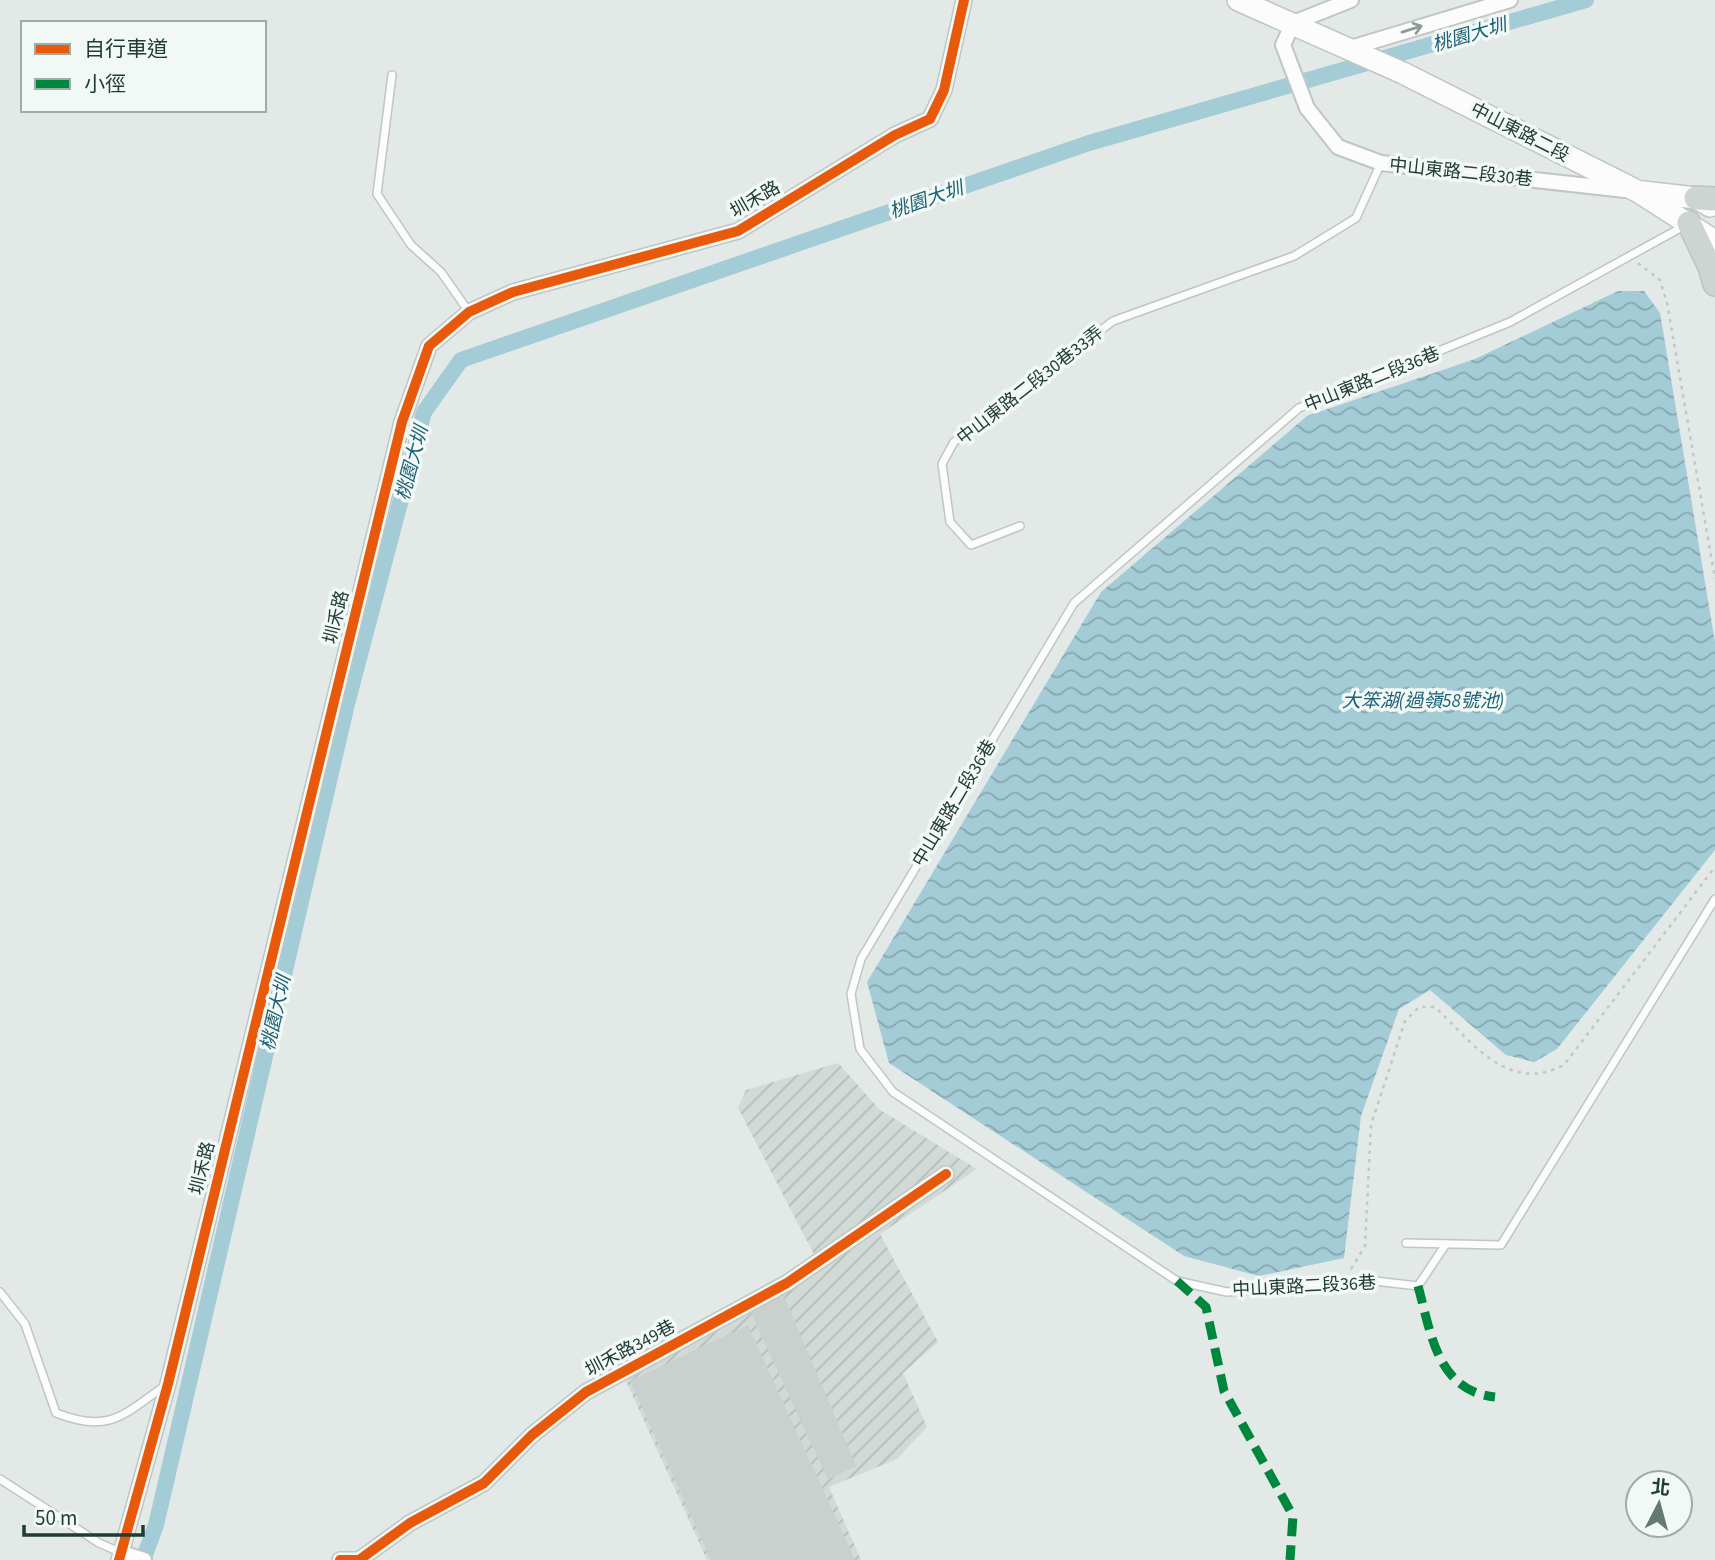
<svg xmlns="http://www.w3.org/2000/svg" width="1715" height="1560" viewBox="0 0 1715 1560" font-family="'Source Sans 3','Noto Sans TC',sans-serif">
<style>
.industrial{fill:url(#industrial-furrows)}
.water{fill:url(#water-waves)}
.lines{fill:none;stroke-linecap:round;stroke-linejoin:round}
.canal{stroke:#a4ccd7;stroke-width:16}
.building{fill:#cad0ce}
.lane-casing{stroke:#c0c6c3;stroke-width:10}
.street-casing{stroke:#c0c6c3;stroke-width:18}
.secondary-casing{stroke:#bfc6c4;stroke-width:24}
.primary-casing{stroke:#bcc5c3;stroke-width:26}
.path{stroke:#c0c9c6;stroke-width:2.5;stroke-dasharray:3.5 5;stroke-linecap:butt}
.lane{stroke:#fbfcfb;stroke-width:7}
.street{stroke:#fbfcfb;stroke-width:14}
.secondary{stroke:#fbfcfb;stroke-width:21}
.primary{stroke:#cdd5d3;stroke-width:23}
.quiet{stroke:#00873e;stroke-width:9;stroke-dasharray:18 9;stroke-linecap:butt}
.cycleway-casing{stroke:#f1f8f5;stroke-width:15}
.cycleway{stroke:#e8590c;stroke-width:10}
.oneway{stroke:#8e9c98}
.labels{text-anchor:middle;stroke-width:7;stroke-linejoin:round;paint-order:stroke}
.street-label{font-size:18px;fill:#213b36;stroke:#f1f8f5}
.water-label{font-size:19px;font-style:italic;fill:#1d6176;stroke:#f1f8f5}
</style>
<defs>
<pattern id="industrial-furrows" width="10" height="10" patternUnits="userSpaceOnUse" patternTransform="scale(1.75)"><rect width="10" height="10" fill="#d1dad6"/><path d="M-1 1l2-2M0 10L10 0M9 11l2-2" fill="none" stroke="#b3bcb8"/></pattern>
<pattern id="water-waves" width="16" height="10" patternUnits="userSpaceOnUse" patternTransform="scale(1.75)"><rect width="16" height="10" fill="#a4ccd7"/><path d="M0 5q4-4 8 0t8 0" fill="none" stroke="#85a7af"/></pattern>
</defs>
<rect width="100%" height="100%" fill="#e3e9e6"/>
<polygon class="industrial" points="838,1063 880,1110 977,1169 880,1234 938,1342 903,1373 927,1427 897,1459 829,1487 861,1560 707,1560 626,1381 819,1264 738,1108 746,1090"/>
<polygon class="water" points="1618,291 1644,291 1660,313 1715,642 1715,850 1557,1049 1534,1062 1506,1055 1430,990 1399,1009 1361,1116 1344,1258 1259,1276 1184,1256 889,1063 867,982 1101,592 1307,416 1475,359"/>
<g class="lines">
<polyline class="canal" points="143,1560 156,1525 347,704 424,412 461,360 1089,143 1586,0"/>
</g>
<g class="building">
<polygon points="784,1296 856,1466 828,1480 750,1311"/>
<polygon points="748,1325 855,1560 711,1560 630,1381"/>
</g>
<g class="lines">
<defs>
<g id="lane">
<polyline points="392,75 377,194 411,245 441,272 469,312"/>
<polyline points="1020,526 971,545 950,522 942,464 954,442 1113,321 1294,256 1356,218 1381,163"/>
<polyline points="1406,1243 1501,1245 1715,899"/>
<polyline points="1446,1244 1418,1286 1366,1280 1227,1292 1177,1281 893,1092 860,1049 851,994 861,959 1074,603 1299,408 1510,322 1684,226"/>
<path d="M0,1292L25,1324L56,1413C110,1434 123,1415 166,1385"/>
<polyline points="0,1479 99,1543 122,1553"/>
</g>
<g id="street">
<polyline points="1351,0 1293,23 1283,45 1307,108 1338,147 1381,163 1625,190"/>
<polyline points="1347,49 1510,0"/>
<polyline points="122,1553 144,1560"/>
<polyline points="119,1560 168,1384 402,422 429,346 469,312 513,292 738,231 895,135 930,119 944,90 964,0"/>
<polyline points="340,1560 359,1560 410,1523 484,1483 532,1435 586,1392 787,1283 946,1174"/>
</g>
<g id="secondary">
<polyline points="1238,0 1403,73 1637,191 1715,241"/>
<polyline points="1643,192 1696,198 1710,206"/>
</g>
<g id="primary">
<polyline points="1696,198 1715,199"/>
<polyline points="1689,223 1710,267 1715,284"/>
</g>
</defs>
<use href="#lane" class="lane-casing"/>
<use href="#street" class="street-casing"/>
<use href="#secondary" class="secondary-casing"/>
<use href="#primary" class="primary-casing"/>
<g class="path">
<polyline points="1638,263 1660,280 1667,303 1715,579"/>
<path d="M1351,1269L1365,1246L1371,1125L1405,1021L1419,1007H1435C1473,1043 1508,1094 1564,1065L1715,867"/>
</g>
<use href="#lane" class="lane"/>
<use href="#street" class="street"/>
<use href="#secondary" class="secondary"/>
<use href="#primary" class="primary"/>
<g class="quiet">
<polyline points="1177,1281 1206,1307 1224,1391 1293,1516 1290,1560"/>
<path d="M1418,1286C1431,1333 1437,1391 1495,1397"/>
</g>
<defs>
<g id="cycleway">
<polyline points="119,1560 168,1384 402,422 429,346 469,312 513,292 738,231 895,135 930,119 944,90 964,0"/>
<polyline points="340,1560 359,1560 410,1523 484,1483 532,1435 586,1392 787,1283 946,1174"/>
</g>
</defs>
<use href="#cycleway" class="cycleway-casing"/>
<use href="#cycleway" class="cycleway"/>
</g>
<defs><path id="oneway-shaft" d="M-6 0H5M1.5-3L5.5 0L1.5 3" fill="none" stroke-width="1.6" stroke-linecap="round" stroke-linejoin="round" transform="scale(1.75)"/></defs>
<use class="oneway" href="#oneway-shaft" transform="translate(1412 29) rotate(-17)"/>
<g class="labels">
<g class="street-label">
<text transform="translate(1520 132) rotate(27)" y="6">中山東路二段</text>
<text transform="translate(1461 172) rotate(6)" y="6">中山東路二段30巷</text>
<text transform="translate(755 199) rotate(-30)" y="6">圳禾路</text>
<text transform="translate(1372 379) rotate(-22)" y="6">中山東路二段36巷</text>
<text transform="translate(1030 385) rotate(-38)" y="6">中山東路二段30巷33弄</text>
<text transform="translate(336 617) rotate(-76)" y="6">圳禾路</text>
<text transform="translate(954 803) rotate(-59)" y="6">中山東路二段36巷</text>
<text transform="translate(202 1168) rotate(-76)" y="6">圳禾路</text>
<text transform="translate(1304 1286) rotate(-3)" y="6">中山東路二段36巷</text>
<text transform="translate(630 1348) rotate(-28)" y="6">圳禾路349巷</text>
</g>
<g class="water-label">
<text transform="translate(1469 34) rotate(-16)" y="7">桃園大圳</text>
<text transform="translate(926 199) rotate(-19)" y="7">桃園大圳</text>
<text transform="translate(411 463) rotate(-75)" y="7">桃園大圳</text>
<text x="1423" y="707">大笨湖(過嶺58號池)</text>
<text transform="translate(275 1013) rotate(-77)" y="7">桃園大圳</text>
</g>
</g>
<rect x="21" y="21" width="245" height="91" fill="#f1f8f5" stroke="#9eaca9" stroke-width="2"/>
<rect x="35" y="44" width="35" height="10" fill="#e8590c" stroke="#9eaca9" stroke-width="2"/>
<text x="84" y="56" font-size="21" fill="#213b36">自行車道</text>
<rect x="35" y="79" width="35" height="10" fill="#00873e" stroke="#9eaca9" stroke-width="2"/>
<text x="84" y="91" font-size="21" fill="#213b36">小徑</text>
<g transform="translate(1659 1504) rotate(6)"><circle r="33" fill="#f1f8f5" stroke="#9eaca9" stroke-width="2"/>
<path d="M0-5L12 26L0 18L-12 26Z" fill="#657874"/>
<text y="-10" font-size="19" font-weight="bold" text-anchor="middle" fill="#213b36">北</text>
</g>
<path d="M24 1525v10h119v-10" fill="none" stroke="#213b36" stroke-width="3.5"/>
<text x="35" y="1525" font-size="21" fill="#213b36" stroke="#f1f8f5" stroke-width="5" paint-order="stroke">50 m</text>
</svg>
